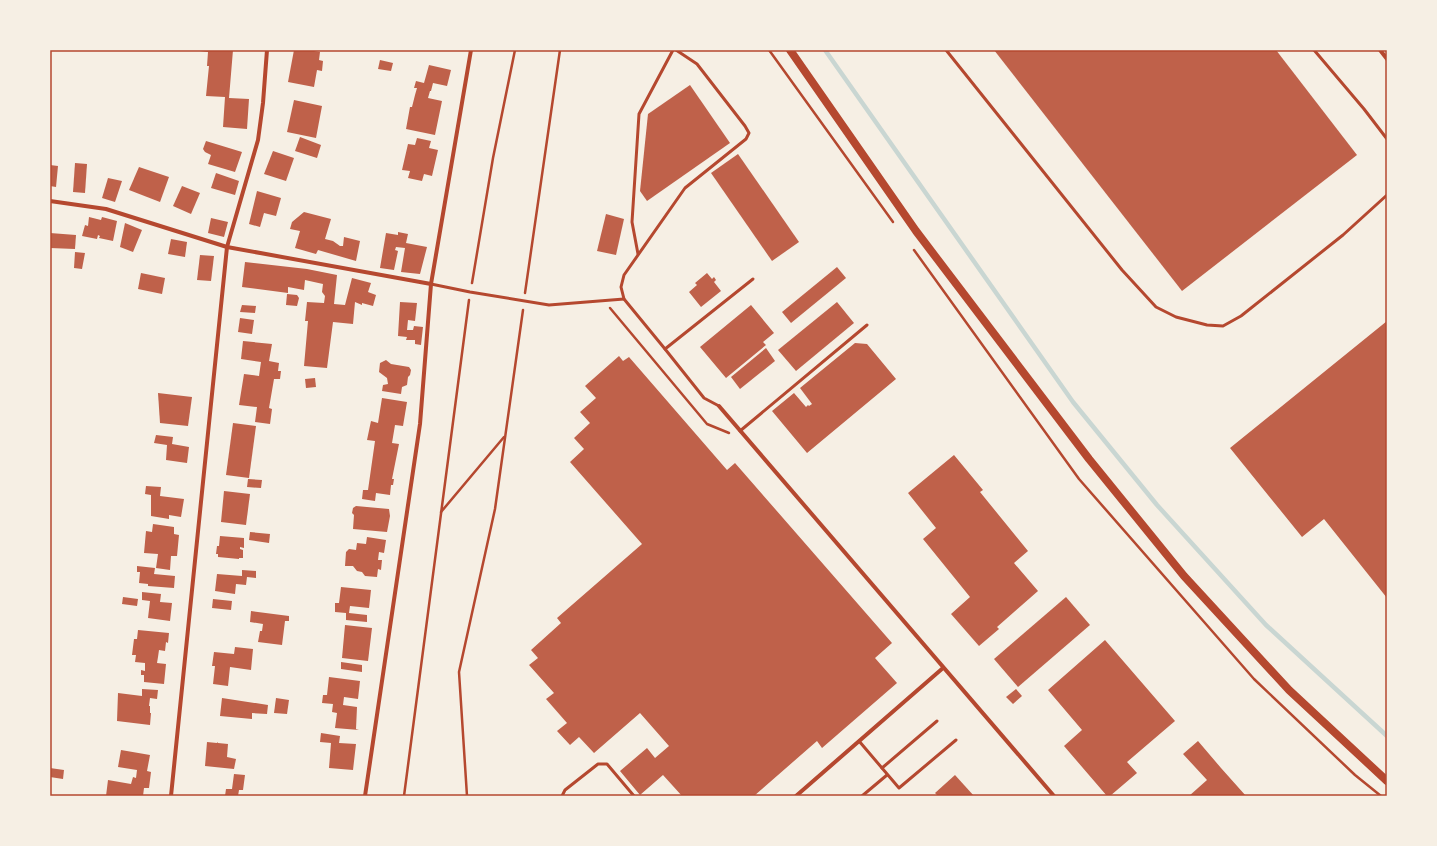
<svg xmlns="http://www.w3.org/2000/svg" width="1437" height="846" viewBox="0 0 1437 846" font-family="'PT Sans Narrow',sans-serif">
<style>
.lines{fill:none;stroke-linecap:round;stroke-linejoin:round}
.stream{stroke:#c9d6d2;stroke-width:4.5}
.building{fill:#bf614a}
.path{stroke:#b5482f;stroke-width:2.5}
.service{stroke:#b5482f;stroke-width:3}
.minor{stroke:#b5482f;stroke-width:4}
.secondary{stroke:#b5482f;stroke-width:8}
.neatline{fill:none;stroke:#b5482f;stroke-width:1.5}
</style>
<rect width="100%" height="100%" fill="#f6efe4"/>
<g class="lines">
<polyline class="stream" points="825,50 1073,402 1157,505 1266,625 1387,736"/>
</g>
<g class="building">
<polygon points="200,50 233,50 229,98 249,99 247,129 223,127 225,97 206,96 209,66 207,66 208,52 200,51"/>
<polygon points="294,50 308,50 320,52 319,60 323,61 322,71 317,70 314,87 288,82"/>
<polygon points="994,50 1276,50 1357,155 1182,291"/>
<polygon points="380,60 393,63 391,71 378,69"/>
<polygon points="429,65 451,70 447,86 433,83 431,91 430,91 428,98 442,101 435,135 406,129 410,107 412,107 415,95 417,88 414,88 416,81 424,83"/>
<polygon points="690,85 730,143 647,201 640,191 648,114"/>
<polygon points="294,100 322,106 316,138 287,132"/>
<polygon points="300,137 321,145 317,158 295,151"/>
<polygon points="417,138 431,141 429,148 438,150 432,176 424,174 422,181 408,178 410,171 402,170 408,144 415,145"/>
<polygon points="206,141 242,152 235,172 208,164 211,155 205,152 203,149"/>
<polygon points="273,151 294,158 286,181 264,174"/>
<polygon points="738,154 799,242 772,261 711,173"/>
<polygon points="75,163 87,164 85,193 73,192"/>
<polygon points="50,165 58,166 56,187 50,186"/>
<polygon points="139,167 169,177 160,202 129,190"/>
<polygon points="216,173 239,181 235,195 211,188"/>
<polygon points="108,178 122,181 115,202 102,198"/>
<polygon points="182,186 200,193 191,214 173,206"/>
<polygon points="257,191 281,198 276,216 264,213 260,227 249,224"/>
<polygon points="304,212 331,219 325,239 333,241 340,246 343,246 344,237 360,241 356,261 318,250 316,254 295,248 300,231 290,229 292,222"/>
<polygon points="606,214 624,219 616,255 597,251"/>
<polygon points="89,217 101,220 102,217 117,221 113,241 99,238 100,236 98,235 97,239 82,236 85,225 88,226"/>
<polygon points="211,218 228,222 224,237 208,233"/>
<polygon points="125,223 142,230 133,252 120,247"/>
<polygon points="398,232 408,234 406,243 427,247 420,274 401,272 405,248 396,247 395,250 398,251 394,270 380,268 386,233 398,235"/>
<polygon points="50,233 76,235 75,249 50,248"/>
<polygon points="171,239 187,242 185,257 168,254"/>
<polygon points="75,252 85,253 82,269 74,268"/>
<polygon points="200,255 214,256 211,281 197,280"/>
<polygon points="245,262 307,269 337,275 334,304 345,305 352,278 371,283 368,292 376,295 373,306 362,303 362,305 355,302 353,324 333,322 327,368 304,366 308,321 305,321 307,302 324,303 325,296 322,292 323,284 305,280 304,290 288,287 288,293 242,287"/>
<polygon points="837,267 846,278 791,323 782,312"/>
<polygon points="141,273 165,278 162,294 138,289"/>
<polygon points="707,273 712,279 714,277 716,280 714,282 721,291 701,307 689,292 697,285 695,283"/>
<polygon points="287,294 297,295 299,298 297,306 286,305"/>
<polygon points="400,302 417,303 415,321 408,320 407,330 413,330 414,326 423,327 421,345 415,344 415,340 406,340 407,337 398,336"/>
<polygon points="837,302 854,323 796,371 778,350"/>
<polygon points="242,305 256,306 255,313 240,312"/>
<polygon points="751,305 774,333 763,342 766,345 726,378 700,347"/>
<polygon points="240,318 254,320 252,334 238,332"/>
<polygon points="1387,321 1387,598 1324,519 1302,537 1230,448"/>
<polygon points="243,341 272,344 269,361 279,363 278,371 281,371 280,379 274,379 269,408 272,409 270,424 255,422 257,407 239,405 244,374 259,376 261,362 241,359"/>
<polygon points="855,343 867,344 896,379 807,453 772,411 794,393 806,407 808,405 809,406 812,404 800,388"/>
<polygon points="766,348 775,361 740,389 731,377"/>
<polygon points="619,356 623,361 629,357 727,470 735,463 892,643 875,658 897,683 822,748 817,741 754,796 682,796 663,775 640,795 620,771 647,748 655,758 669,746 640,713 594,753 579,737 570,745 557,731 567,723 546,699 554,693 529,665 538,658 531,650 561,623 557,618 642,544 570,462 584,449 574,438 590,423 580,412 596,398 585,386"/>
<polygon points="386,360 391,364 409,367 411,370 410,375 408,377 407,385 402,387 401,394 382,391 383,385 388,384 387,378 379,372 380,363"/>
<polygon points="315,378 316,387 306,388 305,379"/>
<polygon points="158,393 192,397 188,426 160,423"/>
<polygon points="382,398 407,402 403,426 395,425 392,443 399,444 392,479 394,479 393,485 391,485 390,495 376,493 375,501 362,499 363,490 368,490 375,441 367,440 371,421 378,423"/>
<polygon points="233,423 256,426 249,478 226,475"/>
<polygon points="156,435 173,437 172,444 189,447 187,463 166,460 167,445 154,443"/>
<polygon points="954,455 983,490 980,492 1028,551 1014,563 1038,591 997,627 999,629 979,646 951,614 970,597 923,539 936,528 908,493"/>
<polygon points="248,479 262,480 261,488 247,487"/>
<polygon points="146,486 161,487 160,496 184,499 181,517 169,515 169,519 151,516 151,495 145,494"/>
<polygon points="224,491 250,494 246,525 221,522"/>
<polygon points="356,506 389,509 390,516 387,532 353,529 354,515 352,513 353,508"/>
<polygon points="153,524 174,527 174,534 179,535 177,556 171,556 170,570 156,568 158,554 144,553 146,531 152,532"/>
<polygon points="250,532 270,534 269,543 249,540"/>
<polygon points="220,536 244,538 244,548 240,547 240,549 243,550 243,558 239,558 239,559 218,557 218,554 216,554 217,546 219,546"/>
<polygon points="367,537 386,540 384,553 379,552 378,560 382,560 381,570 378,569 377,577 365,576 362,572 357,571 353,566 345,566 346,552 349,549 356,550 357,543 366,544"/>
<polygon points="137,566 155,568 154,574 175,576 174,588 148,586 148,584 139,583 140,572 137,572"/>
<polygon points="242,570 256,571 256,578 247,577 246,585 236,584 235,594 215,591 217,574 242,576"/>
<polygon points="341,587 371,590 369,608 350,606 349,613 367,615 367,622 346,620 346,613 335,612 335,603 339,603"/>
<polygon points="142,592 161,594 160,602 172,603 170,621 148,618 150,601 142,600"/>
<polygon points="123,597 138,599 137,606 122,604"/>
<polygon points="1066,597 1090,625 1018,687 994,659"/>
<polygon points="213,599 232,601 231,610 212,608"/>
<polygon points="251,611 289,616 289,621 285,621 282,645 258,642 260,631 262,631 263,624 250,622"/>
<polygon points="345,625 372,628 368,661 342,658"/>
<polygon points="138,630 169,633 168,643 166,642 165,651 159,650 158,657 157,663 166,664 164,684 144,682 144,675 141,675 141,670 145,671 145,663 135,662 136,655 132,655 134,639 137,639"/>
<polygon points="1105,640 1175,721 1127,762 1137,773 1110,796 1107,796 1064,746 1082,730 1048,690"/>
<polygon points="235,647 253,649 251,670 230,667 228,686 213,684 215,666 212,666 214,652 234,654"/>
<polygon points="341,662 362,665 362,672 341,669"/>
<polygon points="329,677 360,681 358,699 344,697 343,705 357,707 356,729 359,730 335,728 337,713 332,712 333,704 322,703 323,695 327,695"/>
<polygon points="142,689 158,690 157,699 150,698 149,706 150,706 150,713 151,713 150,725 117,721 118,693 142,696"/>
<polygon points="1016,689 1022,696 1013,704 1006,697"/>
<polygon points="222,698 268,705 267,714 252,713 252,719 220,716"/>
<polygon points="276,698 289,700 287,714 274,713"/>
<polygon points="321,733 340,736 339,743 356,744 353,770 329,768 331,743 320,742"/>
<polygon points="1198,741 1221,768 1246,796 1189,796 1207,780 1183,754"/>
<polygon points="207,742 217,743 218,742 218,743 228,744 227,757 236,759 234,769 205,766"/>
<polygon points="121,750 150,755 147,771 151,772 149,788 144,788 143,796 106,796 108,780 131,784 133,777 136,778 137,770 118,767"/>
<polygon points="50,768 64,770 63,779 50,777"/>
<polygon points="234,774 245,775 243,790 239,790 238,796 225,796 226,789 232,789"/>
<polygon points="955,775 974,796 938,796 935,793"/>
</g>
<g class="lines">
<g class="path">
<polyline points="769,50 893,222"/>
<polyline points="914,250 1079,479 1254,679 1355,775 1381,796"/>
<polyline points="472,283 493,158 515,50"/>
<polyline points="525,293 560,50"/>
<polyline points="610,308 707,424 729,433"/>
<polyline points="441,512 504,437"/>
<polyline points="404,796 469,300"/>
<polyline points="467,796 459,672 495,509 523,310"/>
</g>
<g class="service">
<polyline points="946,50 1122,270 1156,307 1176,317 1207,325 1223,326 1241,316 1343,235 1387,195"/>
<polyline points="1314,50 1364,109 1387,139"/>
<polyline points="638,254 632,222 639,114 673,50"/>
<polyline points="431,284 470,292 549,305 624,299"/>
<polyline points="665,349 624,299 621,287 624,275 685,188 746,139 749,133 745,126 697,64 676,50"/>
<polyline points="719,406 704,398 665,349 753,279"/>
<polyline points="740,431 867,325"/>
<polyline points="859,741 899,788 956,740"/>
<polyline points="882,768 937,721"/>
<polyline points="562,796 565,790 598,764 607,764 634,796"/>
<polyline points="862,796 887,775"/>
</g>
<g class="minor">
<polyline points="1380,50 1387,59"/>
<polyline points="50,201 106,209 227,247 431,284"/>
<polyline points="719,406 1054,796"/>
<polyline points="171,796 227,247 258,140 263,103 267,50"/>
<polyline points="365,796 420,424 431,284 471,50"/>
<polyline points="796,796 943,668"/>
</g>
<polyline class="secondary" points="790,50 916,231 1089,459 1184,576 1289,690 1387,781"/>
</g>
<rect width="1437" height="846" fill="none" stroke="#f6efe4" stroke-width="102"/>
<rect x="51" y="51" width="1335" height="744" class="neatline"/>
</svg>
